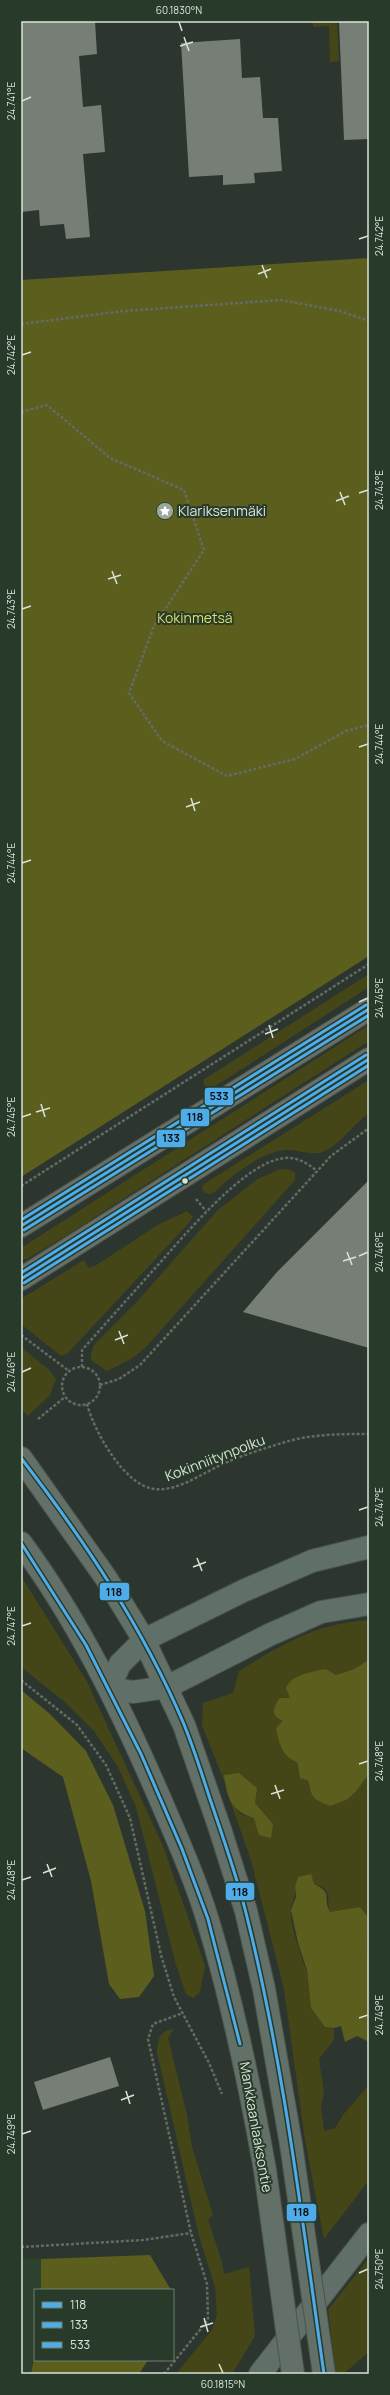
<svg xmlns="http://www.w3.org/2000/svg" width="390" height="2395" viewBox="0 0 390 2395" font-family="Manrope,sans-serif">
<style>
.built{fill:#2c422f}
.green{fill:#454618}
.forest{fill:#5c5e1e}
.building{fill:#777e76}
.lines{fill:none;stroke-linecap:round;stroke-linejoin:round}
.secondary-casing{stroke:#4b544d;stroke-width:24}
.primary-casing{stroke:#4b544d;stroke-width:24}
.trunk-casing{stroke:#4b544d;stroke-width:24}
.path{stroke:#636b64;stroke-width:2.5;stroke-dasharray:3 2;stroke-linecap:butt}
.secondary{stroke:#686f69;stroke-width:22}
.primary{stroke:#627068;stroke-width:22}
.trunk{stroke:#607068;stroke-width:22}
.primary-bridge-casing{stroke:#4b544d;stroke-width:24;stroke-linecap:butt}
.primary-bridge{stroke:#627068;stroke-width:22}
.bus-1-casing{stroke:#283a2a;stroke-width:6}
.bus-2-casing{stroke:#283a2a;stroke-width:6}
.bus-3-casing{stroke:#283a2a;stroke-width:6}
.bus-1{stroke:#4dace9;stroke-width:3}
.bus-2{stroke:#4dace9;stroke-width:3}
.bus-3{stroke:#4dace9;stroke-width:3}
.ticks{fill:none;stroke:#d7e3d8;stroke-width:1.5}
.bus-dot{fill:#d7e3d8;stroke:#283a2a;stroke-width:1.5}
.labels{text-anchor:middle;stroke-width:4;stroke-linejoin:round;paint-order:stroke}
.poi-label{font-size:14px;fill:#d7e3d8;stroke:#283a2a;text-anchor:start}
.park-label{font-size:14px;fill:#ddde63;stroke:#283a2a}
.street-label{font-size:14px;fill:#d7e3d8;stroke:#283a2a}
.line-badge{stroke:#283a2a;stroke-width:1.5}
.pale-badge-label{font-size:11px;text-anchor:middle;font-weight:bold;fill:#111}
.neatline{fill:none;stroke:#d7e3d8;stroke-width:1.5}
.ticks-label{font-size:10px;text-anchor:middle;fill:#d7e3d8}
</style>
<rect width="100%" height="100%" fill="#2c362e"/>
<polygon class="built" points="21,2258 41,2259 41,2290 35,2290 35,2354 31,2374 21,2374"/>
<g class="green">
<polygon points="313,21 337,21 339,61 330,62 329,26 313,27"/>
<polygon points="369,974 369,987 225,1080 213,1087 205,1086 203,1080"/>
<polygon points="369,1025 369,1041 67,1235 27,1259 21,1260 21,1248"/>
<path d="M369,1080V1113C355,1123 339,1145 325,1151C312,1157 299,1149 286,1150C261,1152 232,1175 215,1192L209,1194L204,1192L202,1187L204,1184Z"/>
<polygon points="280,1169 291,1170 295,1173 295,1180 146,1347 131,1359 107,1371 91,1360 91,1354 94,1345 134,1305 217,1211 256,1180"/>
<polygon points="187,1211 193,1217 187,1225 68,1353 61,1356 21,1324 21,1299 84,1260 89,1268 95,1266 156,1226"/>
<polygon points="21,1347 49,1370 56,1379 50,1395 28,1416 21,1409"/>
<polygon points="21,1576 86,1680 163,1846 205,1966 200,1992 193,1998 186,1994 176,1965 136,1807 118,1767 94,1731 65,1702 21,1667"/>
<path d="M369,1620V1661L354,1669L336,1675L326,1669L289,1692L290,1698L285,1699L283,1721L297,1762L298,1771L310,1784L311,1793L357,1790L369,1774V1924L360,1907L330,1912C327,1906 329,1902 328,1896C326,1880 306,1885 295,1887C296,1899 291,1902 291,1911C290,1929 304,1962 310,1980L307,1972L311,2008L325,2027L334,2028V2040L319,2059L324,2093L321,2106L324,2131L335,2128L343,2115L369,2085V2180L324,2239L305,2140L284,1989L251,1860L229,1798L240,1814L273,1824L255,1803L225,1775V1783L202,1725L203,1703L233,1693L239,1671C285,1643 314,1624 369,1620Z"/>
<path d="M174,2029L168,2038L187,2115L192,2147L213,2215L208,2220C211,2229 225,2269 224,2274L249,2267L255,2336L232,2374H176L212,2330L217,2315L215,2287L199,2236L157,2052C158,2038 160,2031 174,2029Z"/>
<polygon points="369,2258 369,2352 343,2374 336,2374 328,2310"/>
</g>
<g class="forest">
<polygon points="369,258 369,956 21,1177 21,280"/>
<path d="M367,1661H369V1774L357,1790L348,1799L330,1806C323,1803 313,1800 311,1792C309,1787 311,1785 307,1780L300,1778L297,1762C282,1757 279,1742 276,1728L283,1721C271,1716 272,1708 280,1698H290L286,1688C292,1674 312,1672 326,1669L336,1675L354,1669Z"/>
<polygon points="21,1690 50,1714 86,1751 113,1805 145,1911 154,1976 139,1997 120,1999 109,1984 91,1881 63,1777 21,1748"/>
<path d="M239,1773L257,1788L255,1803L273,1824L271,1838L259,1835L254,1818C231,1811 227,1798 224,1775Z"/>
<path d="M311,1874L314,1884C334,1893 322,1897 330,1912L360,1907L367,1916L369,2042L357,2036L345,2042L341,2026L334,2028L325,2027L311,2008L307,1970L298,1943L291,1910L296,1897L295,1887L298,1877Z"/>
<polygon points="150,2255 171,2290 41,2290 41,2259"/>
<polygon points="35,2354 35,2360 148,2360 139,2374 31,2374"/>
</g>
<g class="building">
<polygon points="21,21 95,21 97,54 79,56 83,107 101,105 105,152 83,154 90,237 66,239 64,224 40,226 39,210 21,212"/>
<polygon points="339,21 369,21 369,139 344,140"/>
<polygon points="240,39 242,78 260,77 263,118 278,118 282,171 254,173 255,183 223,185 223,175 189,177 181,43"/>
<polygon points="369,1180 369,1348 243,1312 277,1272"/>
<polygon points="110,2057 119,2086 43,2110 34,2082"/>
</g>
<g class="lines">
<defs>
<g id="secondary">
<polyline points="21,1226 369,1009"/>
<polyline points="21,1279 369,1059"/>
</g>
<g id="primary">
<polyline points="21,1458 106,1578 144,1640 184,1725 220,1829 246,1911 264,1989 291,2144"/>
<path d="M21,1543C78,1620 120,1707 158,1794C176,1836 195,1878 208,1921C233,2003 250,2086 265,2170"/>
</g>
<g id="trunk">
<polyline points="369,1547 312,1561 243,1591 144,1640 120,1664 109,1688 133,1692 167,1687 269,1635 321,1612 369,1604"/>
<polyline points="260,2374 369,2234"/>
</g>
</defs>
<use href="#secondary" class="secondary-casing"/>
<use href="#primary" class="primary-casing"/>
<use href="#trunk" class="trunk-casing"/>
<g class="path">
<polyline points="21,324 124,311 281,300 340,311 369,321"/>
<polyline points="21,412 47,405 110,458 184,490 204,550 154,626 129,693 162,741 227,776 295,759 346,731 369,725"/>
<polyline points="21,1186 369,964"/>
<polyline points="196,1199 206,1211"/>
<polyline points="21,1335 69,1371"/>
<circle cx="81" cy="1386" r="19"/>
<path d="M82,1367V1350C107,1322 132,1294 157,1266C184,1236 240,1168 279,1159C294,1155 306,1162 317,1171"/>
<polyline points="100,1385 119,1379 140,1365 331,1156 369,1128"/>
<path d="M87,1404C94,1431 124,1485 154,1489C178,1492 204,1472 225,1463C243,1455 263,1449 282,1443C310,1434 340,1434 369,1434"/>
<polyline points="38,1419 65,1397"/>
<polyline points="21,1680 77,1725 106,1765 130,1818 161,1955 174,1997 209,2063 222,2094"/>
<polyline points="21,2247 143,2240 191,2233"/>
<polyline points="164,2374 208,2320 207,2284 191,2233 148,2039 153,2024 183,2013"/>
</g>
<use href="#secondary" class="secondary"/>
<use href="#primary" class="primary"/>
<use href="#trunk" class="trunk"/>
<defs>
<g id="primary-bridge">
<polyline points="291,2144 324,2374"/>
<polyline points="265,2170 293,2374"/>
</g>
</defs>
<use href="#primary-bridge" class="primary-bridge-casing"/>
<use href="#primary-bridge" class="primary-bridge"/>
<defs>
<g id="bus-1">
<polyline points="21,1226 369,1009"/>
<polyline points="21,1279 369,1059"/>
<path d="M21,1458C84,1540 142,1626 183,1722C193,1746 201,1771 209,1796C222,1835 236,1873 246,1913C284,2064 302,2220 324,2374"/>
<polyline points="21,1543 86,1645 141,1754 182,1849 208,1919 240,2044"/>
</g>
<g id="bus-2">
<polyline points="24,1230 369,1015"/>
<polyline points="24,1283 369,1065"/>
</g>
<g id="bus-3">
<polyline points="21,1220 366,1005"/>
<polyline points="21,1273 366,1055"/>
</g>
</defs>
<use href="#bus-1" class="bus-1-casing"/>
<use href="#bus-2" class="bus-2-casing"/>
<use href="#bus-3" class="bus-3-casing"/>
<use href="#bus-1" class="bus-1"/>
<use href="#bus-2" class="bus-2"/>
<use href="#bus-3" class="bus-3"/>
</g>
<path class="ticks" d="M179,22L182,31M184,37L189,51M180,46L193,42M22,101L31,97M359,239L368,236M262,265L267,278M258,274L271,269M22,355L31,352M340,492L345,505M359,493L368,490M336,501L349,496M112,571L117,584M108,579L121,575M22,609L31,606M359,747L368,744M191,798L195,811M186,807L200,802M22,863L31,860M359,1002L368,998M269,1025L273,1038M265,1034L278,1029M41,1104L45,1117M36,1112L50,1108M22,1117L31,1114M347,1252L352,1265M359,1256L368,1252M343,1261L356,1257M119,1331L124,1344M115,1340L128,1335M22,1372L31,1368M359,1510L368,1507M197,1558L202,1571M193,1567L206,1562M22,1626L31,1623M359,1764L368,1761M275,1785L280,1799M271,1794L284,1790M47,1864L52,1877M43,1873L56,1868M22,1880L31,1877M359,2018L368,2015M126,2091L130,2104M121,2100L134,2095M22,2134L31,2131M359,2273L368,2269M204,2318L208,2332M200,2327L213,2323M219,2364L223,2373"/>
<defs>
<symbol id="sight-disc" viewBox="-11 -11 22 22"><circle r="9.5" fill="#9ba69c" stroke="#283a2a"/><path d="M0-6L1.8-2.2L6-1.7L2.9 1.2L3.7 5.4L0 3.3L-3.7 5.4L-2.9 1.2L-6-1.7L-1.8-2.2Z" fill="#fff"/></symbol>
</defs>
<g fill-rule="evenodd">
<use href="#sight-disc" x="155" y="501" width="20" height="20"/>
</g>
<circle class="bus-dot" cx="185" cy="1181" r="3.5"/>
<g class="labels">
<g class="poi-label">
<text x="178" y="516">Klariksenmäki</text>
</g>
<g class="park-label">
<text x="195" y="623">Kokinmetsä</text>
</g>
<g class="street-label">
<text transform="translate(215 1458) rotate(-21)" y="5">Kokinniitynpolku</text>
<text transform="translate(256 2127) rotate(80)" y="5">Mankkaanlaaksontie</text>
</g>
</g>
<g class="line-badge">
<rect x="204" y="1087" width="30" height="19" rx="4" fill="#4dace9"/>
<rect x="180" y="1108" width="30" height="19" rx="4" fill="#4dace9"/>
<rect x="156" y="1129" width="30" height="19" rx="4" fill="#4dace9"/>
<rect x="99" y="1582" width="31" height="19" rx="4" fill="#4dace9"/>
<rect x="225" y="1882" width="30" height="19" rx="4" fill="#4dace9"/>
<rect x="286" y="2203" width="31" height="19" rx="4" fill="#4dace9"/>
</g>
<g class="pale-badge-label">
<text x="219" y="1100">533</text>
<text x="195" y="1121">118</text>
<text x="171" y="1142">133</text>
<text x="114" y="1596">118</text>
<text x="240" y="1896">118</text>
<text x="301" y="2216">118</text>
</g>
<rect width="390" height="2395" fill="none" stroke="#283a2a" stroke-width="44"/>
<rect x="34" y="2289" width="140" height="72" fill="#283a2a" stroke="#6e7e70"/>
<rect x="42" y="2302" width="20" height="6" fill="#4dace9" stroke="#6e7e70"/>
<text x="70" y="2309" font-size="12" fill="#d7e3d8">118</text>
<rect x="42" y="2322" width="20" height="6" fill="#4dace9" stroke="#6e7e70"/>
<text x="70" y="2329" font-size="12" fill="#d7e3d8">133</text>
<rect x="42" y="2342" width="20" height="6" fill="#4dace9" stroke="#6e7e70"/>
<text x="70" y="2349" font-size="12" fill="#d7e3d8">533</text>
<rect x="22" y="22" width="346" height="2351" class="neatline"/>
<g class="ticks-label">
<text x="179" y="14">60.1830°N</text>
<text transform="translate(11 101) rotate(-90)" y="4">24.741°E</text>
<text transform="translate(379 236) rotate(-90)" y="4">24.742°E</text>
<text transform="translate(11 355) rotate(-90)" y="4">24.742°E</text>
<text transform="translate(379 490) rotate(-90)" y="4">24.743°E</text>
<text transform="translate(11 609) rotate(-90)" y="4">24.743°E</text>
<text transform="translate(379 744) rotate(-90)" y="4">24.744°E</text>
<text transform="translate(11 863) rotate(-90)" y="4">24.744°E</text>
<text transform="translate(379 998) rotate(-90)" y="4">24.745°E</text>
<text transform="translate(11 1117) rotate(-90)" y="4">24.745°E</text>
<text transform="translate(379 1252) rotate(-90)" y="4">24.746°E</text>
<text transform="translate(11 1372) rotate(-90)" y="4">24.746°E</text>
<text transform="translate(379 1507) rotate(-90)" y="4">24.747°E</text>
<text transform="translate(11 1626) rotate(-90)" y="4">24.747°E</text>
<text transform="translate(379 1761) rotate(-90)" y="4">24.748°E</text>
<text transform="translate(11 1880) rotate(-90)" y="4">24.748°E</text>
<text transform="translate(379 2015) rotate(-90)" y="4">24.749°E</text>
<text transform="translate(11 2134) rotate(-90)" y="4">24.749°E</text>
<text transform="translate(379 2269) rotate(-90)" y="4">24.750°E</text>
<text x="223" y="2388">60.1815°N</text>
</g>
</svg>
